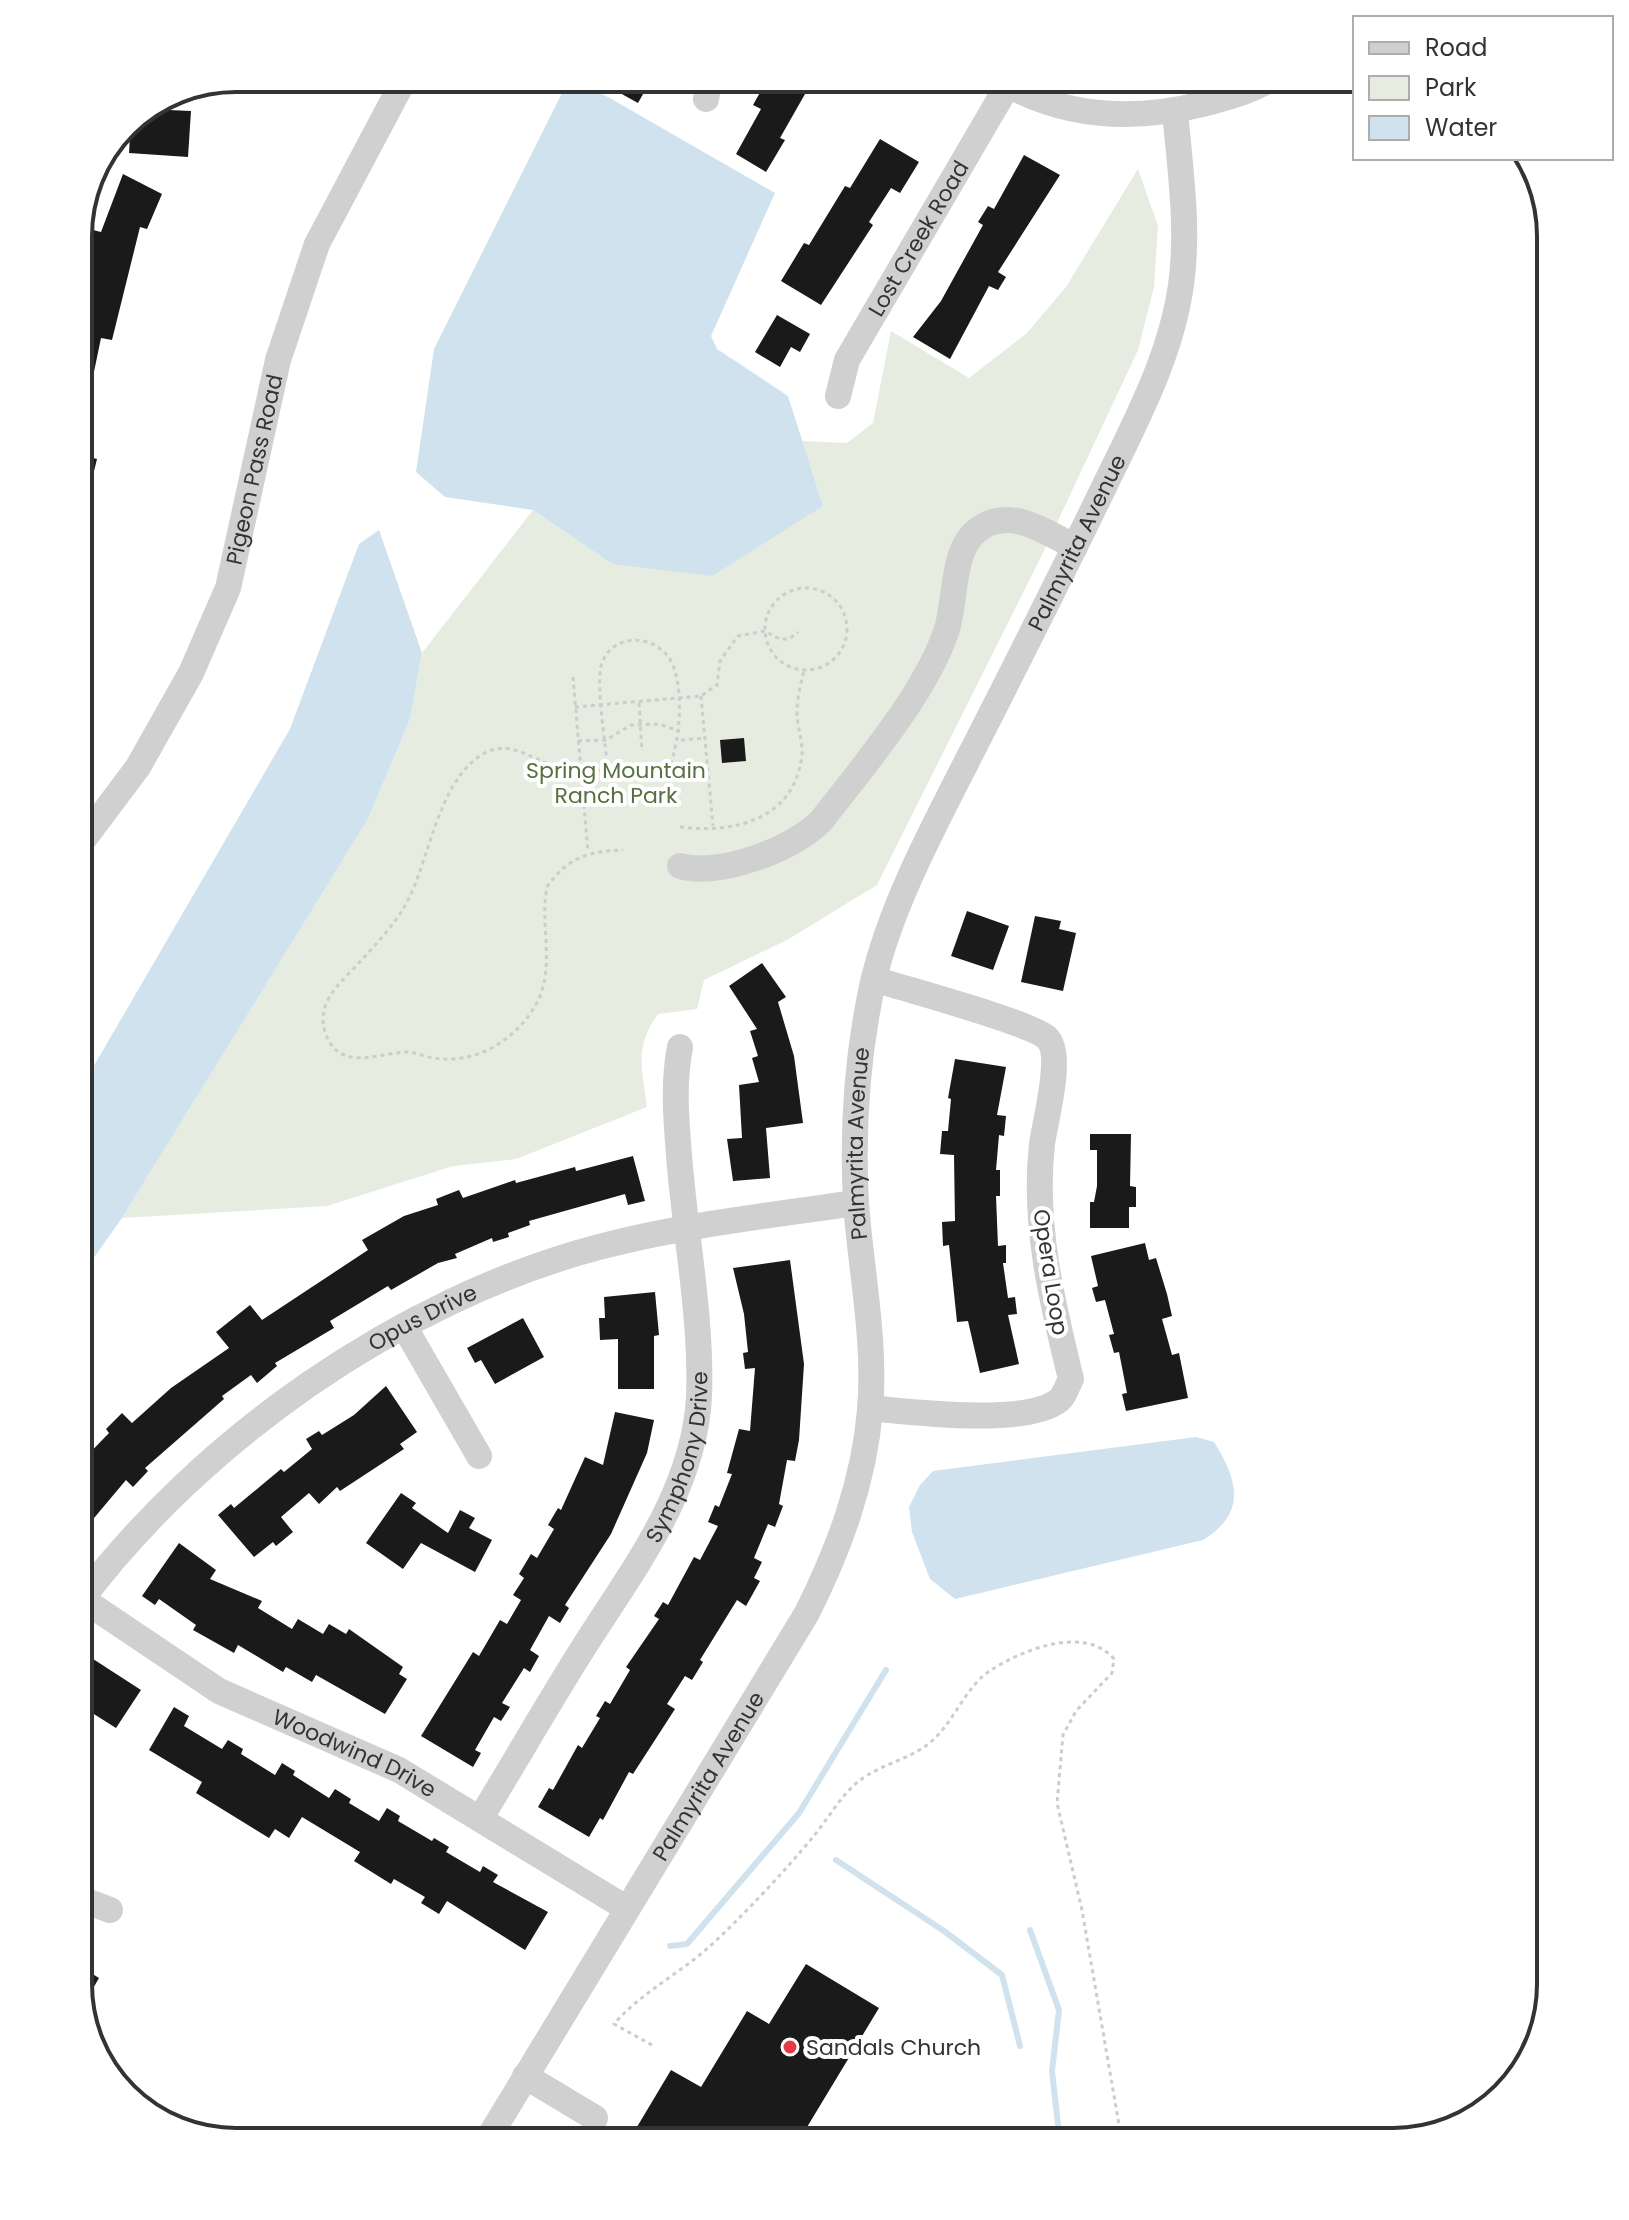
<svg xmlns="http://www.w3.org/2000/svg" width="1629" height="2220" viewBox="0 0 1629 2220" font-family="Poppins,sans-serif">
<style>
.green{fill:#e6ecdf}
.water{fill:#cfe2ee}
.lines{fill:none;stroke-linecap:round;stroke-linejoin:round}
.stream{stroke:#cfe2ee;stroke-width:6}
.building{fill:#1a1a1a}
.path{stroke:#cdcdcd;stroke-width:3;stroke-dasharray:4 4;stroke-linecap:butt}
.minor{stroke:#d0d0d0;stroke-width:26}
.poi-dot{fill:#e63946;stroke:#fff;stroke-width:3}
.labels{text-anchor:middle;stroke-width:8;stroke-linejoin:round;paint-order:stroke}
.street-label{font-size:22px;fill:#333;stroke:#fff}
.park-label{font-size:22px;fill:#56703f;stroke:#fff}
.poi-label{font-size:22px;fill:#333;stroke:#fff;text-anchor:start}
.rim{fill:none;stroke:#333;stroke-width:4}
</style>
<rect width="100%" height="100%" fill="#fff"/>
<path class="green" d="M1138,169L1158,226L1154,287L1138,350L1041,557L877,885L787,940L704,980L697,1009L658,1014C634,1047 642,1068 647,1107L516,1159L453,1166L327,1206L122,1218L368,819L410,719L422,653L533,510L612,564L823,506L802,441L847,443L873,423L891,331L969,378L1027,333L1066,287Z"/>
<g class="water">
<polygon points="569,79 608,97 775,193 711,336 717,349 788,396 823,506 712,576 612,564 533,510 445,497 416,472 434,349"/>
<polygon points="379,530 422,653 410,719 368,819 122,1218 78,1280 78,1093 290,729 359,544"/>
<path d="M1196,1437L1214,1442C1238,1480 1247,1513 1203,1540L955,1599L930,1579L912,1532L909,1507L920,1485L933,1471Z"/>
</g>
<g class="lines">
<g class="stream">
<polyline points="836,1860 944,1931 1002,1975 1020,2046"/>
<polyline points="1030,1930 1059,2010 1052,2071 1060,2142"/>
<polyline points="670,1946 687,1944 799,1813 886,1670"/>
</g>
</g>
<g class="building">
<polygon points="593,78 652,78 638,103"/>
<polygon points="768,78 794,78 809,87 780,138 785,140 766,172 736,154 761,109 753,105"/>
<polygon points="146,109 191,111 188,157 129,153 131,118"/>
<polygon points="880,139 919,162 900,193 891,188 869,222 873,225 821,305 781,281 804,243 809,245 845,186 850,188"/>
<polygon points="1024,155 1060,175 998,272 1006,277 998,290 989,286 950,359 913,337 941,301 983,225 978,222 988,206 994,209"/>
<polygon points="123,174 162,194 147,229 140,227 112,340 101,338 85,415 78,414 78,280 93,230 101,232"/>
<polygon points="777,315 810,334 800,352 791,347 780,367 755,352"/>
<polygon points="78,454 97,459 84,511 78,511"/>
<polygon points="744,738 746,761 722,763 720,740"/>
<polygon points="967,911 1009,926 993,970 951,956"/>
<polygon points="1035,916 1061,921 1059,929 1076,933 1063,991 1021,982"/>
<polygon points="762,963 786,997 778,1002 794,1056 803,1123 766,1128 770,1178 733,1181 727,1139 742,1138 739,1085 759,1082 752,1058 758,1056 750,1031 757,1029 729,986"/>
<polygon points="955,1059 1006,1067 997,1115 1006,1116 1004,1136 999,1135 996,1170 1000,1170 1000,1196 996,1196 998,1246 1006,1245 1006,1263 1003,1263 1008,1298 1015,1297 1017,1314 1008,1315 1019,1364 980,1373 968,1321 957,1322 949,1245 943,1246 942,1222 955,1221 954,1155 940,1154 942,1131 948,1131 951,1099 948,1098"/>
<polygon points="1090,1134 1131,1134 1130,1186 1136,1187 1136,1207 1129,1207 1129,1228 1090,1228 1090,1202 1094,1202 1097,1186 1097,1150 1090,1150"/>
<polygon points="633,1156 645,1201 628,1205 625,1194 529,1221 530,1225 508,1233 509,1237 493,1242 492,1238 455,1254 457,1258 438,1263 391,1290 388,1286 330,1321 334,1328 275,1363 277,1366 257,1383 251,1375 222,1396 224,1399 145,1468 148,1471 133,1487 126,1480 89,1524 78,1515 78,1465 109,1433 106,1429 122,1413 132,1423 171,1388 229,1348 216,1332 250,1305 262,1320 368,1250 362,1240 404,1216 438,1205 436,1199 459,1190 463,1198 515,1180 516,1183 575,1167 576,1171"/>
<polygon points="1145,1243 1149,1260 1156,1258 1167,1294 1172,1316 1162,1319 1172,1355 1179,1353 1188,1398 1126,1411 1122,1394 1127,1393 1119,1352 1114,1353 1109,1335 1114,1334 1105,1300 1096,1302 1092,1288 1098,1286 1091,1256"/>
<polygon points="790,1260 804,1364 799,1440 795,1461 787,1460 779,1504 783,1506 775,1527 768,1524 754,1558 762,1562 754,1578 760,1581 746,1606 737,1600 700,1660 703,1662 692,1680 685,1676 667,1704 675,1709 633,1774 629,1772 603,1820 600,1818 589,1837 538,1807 549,1788 553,1790 578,1745 582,1748 600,1718 596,1716 605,1701 610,1704 630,1670 626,1667 659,1619 654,1616 663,1602 668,1605 694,1557 700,1560 718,1526 708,1522 715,1505 719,1507 732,1474 727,1473 739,1429 750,1431 755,1368 745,1369 743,1353 748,1352 744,1314 733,1268"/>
<polygon points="655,1292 659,1335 654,1336 654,1389 618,1389 618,1339 600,1340 599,1318 605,1318 604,1297"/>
<polygon points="523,1318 544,1357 495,1384 481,1360 475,1363 467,1348"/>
<polygon points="386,1386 417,1432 400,1444 404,1449 340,1491 337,1487 319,1504 309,1493 281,1517 293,1532 276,1546 273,1542 254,1557 218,1515 231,1504 234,1508 281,1469 284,1472 312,1449 306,1439 319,1431 322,1435 354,1415"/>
<polygon points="615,1412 654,1420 647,1453 611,1534 565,1605 569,1608 560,1623 549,1616 530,1650 539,1656 530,1672 524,1668 502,1703 510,1707 501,1721 494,1717 475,1750 481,1753 473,1767 421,1736 473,1652 479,1656 500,1620 507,1624 521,1600 513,1595 524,1578 519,1574 531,1554 537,1558 554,1529 548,1525 558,1508 561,1510 585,1457 603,1465"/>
<polygon points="401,1493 416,1503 412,1508 448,1533 460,1510 475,1518 469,1528 492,1540 475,1572 421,1543 403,1569 366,1543"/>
<polygon points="179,1543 216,1570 210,1579 262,1601 258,1608 292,1629 298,1619 323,1634 329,1624 346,1634 349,1629 403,1667 399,1674 407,1679 385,1714 316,1675 312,1682 286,1667 283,1672 238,1645 234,1653 193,1630 196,1625 159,1599 155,1605 142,1596"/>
<polygon points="90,1657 141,1690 116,1728 78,1704 78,1687 85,1676 80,1673"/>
<polygon points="174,1707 189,1716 184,1726 222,1749 228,1740 243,1749 241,1754 275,1775 282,1763 295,1771 293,1775 329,1798 335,1789 351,1799 349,1803 379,1821 387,1808 400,1816 398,1821 432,1841 434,1838 449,1847 446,1852 480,1872 483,1866 498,1875 493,1882 548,1912 525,1950 447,1901 439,1914 421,1903 425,1897 394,1879 391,1884 354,1861 360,1852 302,1817 289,1838 275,1829 269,1838 196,1793 202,1782 149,1750"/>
<polygon points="806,1964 879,2008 798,2142 628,2142 671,2070 701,2087 747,2011 769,2024"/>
<polygon points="78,1965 99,1978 84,2004 78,1984"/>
</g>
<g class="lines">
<g class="path">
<circle cx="806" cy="629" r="41"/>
<polyline points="573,677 588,852"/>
<polyline points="701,696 713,826"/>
<polyline points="639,703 642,751"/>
<path d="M575,707L701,696L717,685L720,661L738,636L765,631C778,639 786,644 798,632"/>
<polyline points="681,740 705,738"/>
<polyline points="578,741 606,740 631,725 658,724 680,731"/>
<path d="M608,771C606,749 596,683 601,666C611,631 657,633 672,663C684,690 680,739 670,766"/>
<path d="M618,771C599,770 576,772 557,767C532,760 510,738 483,754C439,780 430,856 409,898C396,924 376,944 357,965C339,984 316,1003 325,1032C339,1075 382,1051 410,1052C418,1053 425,1057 433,1058C474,1065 515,1041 535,1006C557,969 539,926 547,887C567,858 588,851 623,850"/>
<path d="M680,827C735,834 795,819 802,755C803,741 797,727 797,712C797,698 801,683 804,670"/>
<path d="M652,2045L614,2024C641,1993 677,1975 708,1948C742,1917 784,1872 813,1837C828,1819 841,1795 859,1781C882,1763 911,1760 933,1740C955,1720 966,1686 991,1670C1024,1649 1085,1625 1114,1659L1112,1673L1076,1711L1063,1735L1057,1803L1082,1910L1122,2142"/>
</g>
<g class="minor">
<path d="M996,78C1061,118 1130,122 1203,104C1228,97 1250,92 1272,78"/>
<polyline points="706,99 710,78"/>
<path id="s1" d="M838,396L847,360L1012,78"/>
<path id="s2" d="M78,847L138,767L191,673L228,588L278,360L317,244L405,78"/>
<path d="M680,866C719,877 792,850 821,821C862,768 925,694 946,632C957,601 950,549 979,529C1010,506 1046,532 1075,547"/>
<polyline points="404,1326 479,1456"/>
<path d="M870,1408C912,1412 1024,1426 1058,1401C1064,1397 1067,1386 1071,1379C1052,1302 1033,1224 1042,1144C1045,1121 1064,1054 1047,1038C1030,1022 904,989 874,979"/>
<path id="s3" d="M82,1599L219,1691L399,1770L626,1908"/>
<path id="s4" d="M78,1604C200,1440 401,1299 599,1247C684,1225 770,1215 856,1203"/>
<path id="s5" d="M480,1819C516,1760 550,1700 587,1642C635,1567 694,1490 699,1397C702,1316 685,1235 679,1155C676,1117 673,1084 680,1047"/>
<polyline points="78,1898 110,1910"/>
<polyline points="525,2076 595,2118"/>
<path id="s6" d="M486,2142L807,1613C839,1549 864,1482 870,1410C876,1341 861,1272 856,1203C852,1129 857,1055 873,982C891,906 931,832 966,763C1013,671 1060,578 1105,485C1136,421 1171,356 1181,285C1189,227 1180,169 1175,111"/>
</g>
</g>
<circle class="poi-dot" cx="790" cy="2047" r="8"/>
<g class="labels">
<g class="street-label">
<text dy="8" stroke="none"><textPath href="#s1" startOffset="178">Lost Creek Road</textPath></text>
<text dy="8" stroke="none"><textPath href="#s2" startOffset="422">Pigeon Pass Road</textPath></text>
<text dy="8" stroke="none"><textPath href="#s6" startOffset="1748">Palmyrita Avenue</textPath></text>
<text dy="8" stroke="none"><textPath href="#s6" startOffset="1100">Palmyrita Avenue</textPath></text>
<text transform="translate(1051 1272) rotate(81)" y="8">Opera Loop</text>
<text dy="8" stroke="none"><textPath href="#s4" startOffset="452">Opus Drive</textPath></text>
<text dy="8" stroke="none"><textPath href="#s5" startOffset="416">Symphony Drive</textPath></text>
<text dy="8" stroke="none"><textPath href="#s3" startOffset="314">Woodwind Drive</textPath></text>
<text dy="8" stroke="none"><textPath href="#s6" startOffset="428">Palmyrita Avenue</textPath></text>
</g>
<g class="park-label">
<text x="616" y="778">Spring Mountain<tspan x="616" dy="25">Ranch Park</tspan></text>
</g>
<g class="poi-label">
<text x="806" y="2055">Sandals Church</text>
</g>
</g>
<path d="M0 0H1629V2220H0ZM236 92H1393A144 144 0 0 1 1537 236V1984A144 144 0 0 1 1393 2128H236A144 144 0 0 1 92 1984V236A144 144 0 0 1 236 92Z" fill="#fff" fill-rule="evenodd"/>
<path class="rim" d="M236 92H1393A144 144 0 0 1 1537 236V1984A144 144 0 0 1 1393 2128H236A144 144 0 0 1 92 1984V236A144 144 0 0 1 236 92Z"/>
<rect x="1353" y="16" width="260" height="144" fill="#ffffff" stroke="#adadad" stroke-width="2"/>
<rect x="1369" y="42" width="40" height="12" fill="#d0d0d0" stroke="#adadad" stroke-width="2"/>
<text x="1425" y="56" font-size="24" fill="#333333">Road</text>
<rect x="1369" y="76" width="40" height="24" fill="#e6ecdf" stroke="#adadad" stroke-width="2"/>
<text x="1425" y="96" font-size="24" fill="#333333">Park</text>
<rect x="1369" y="116" width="40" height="24" fill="#cfe2ee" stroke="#adadad" stroke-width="2"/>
<text x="1425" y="136" font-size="24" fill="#333333">Water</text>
</svg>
